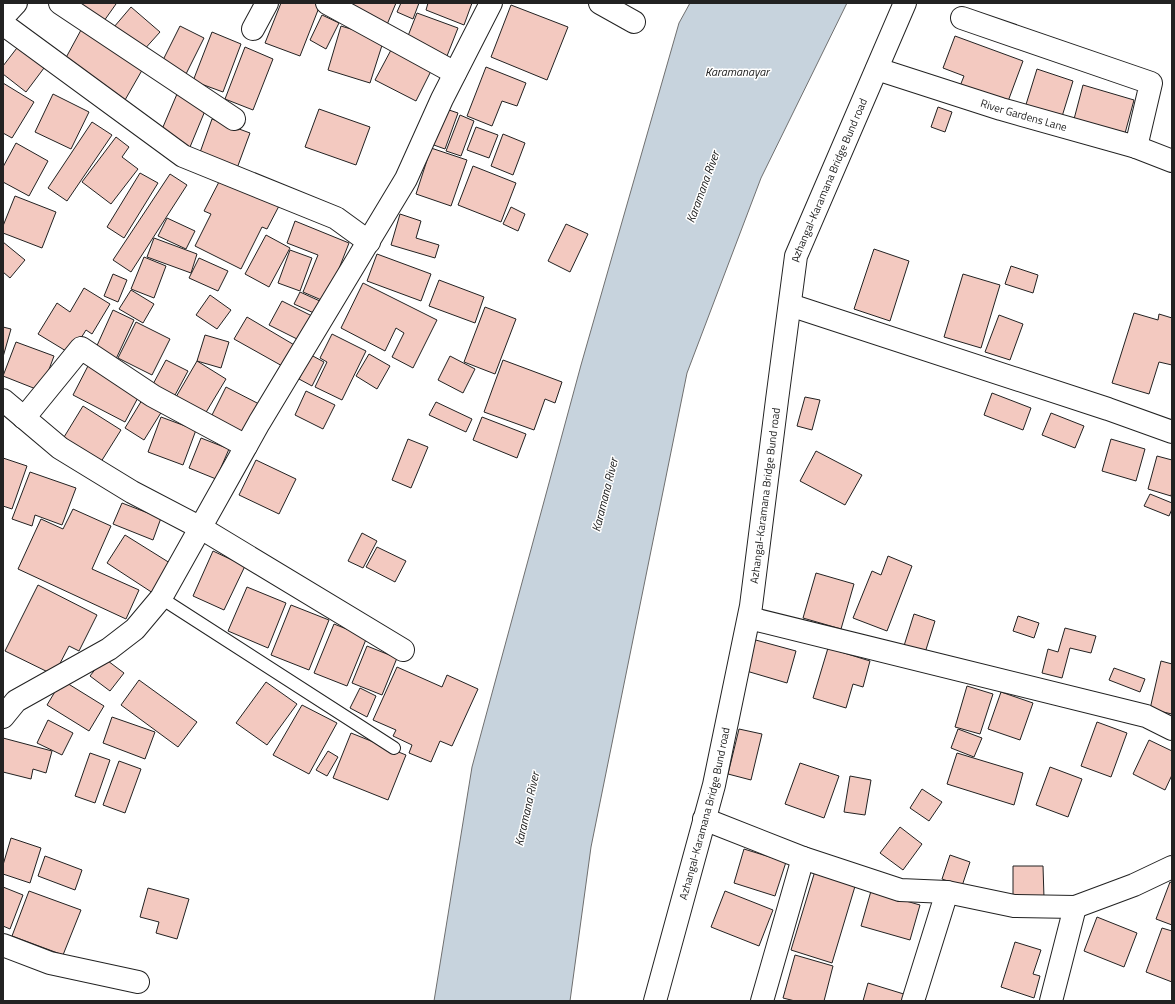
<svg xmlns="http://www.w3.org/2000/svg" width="1175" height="1004" viewBox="0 0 1175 1004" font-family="'Titillium Web',sans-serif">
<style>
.water{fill:#c7d3dd;stroke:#6f6f6f}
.building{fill:#f3c9c0;stroke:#222}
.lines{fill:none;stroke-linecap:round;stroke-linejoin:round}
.service-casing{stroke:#222;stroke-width:14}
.minor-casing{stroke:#222;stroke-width:24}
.tertiary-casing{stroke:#222;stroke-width:24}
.service{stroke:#fff;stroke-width:12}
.minor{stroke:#fff;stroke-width:22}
.tertiary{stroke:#fff;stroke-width:22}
.labels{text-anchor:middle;stroke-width:3;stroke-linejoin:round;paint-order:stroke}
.street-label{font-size:11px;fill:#222;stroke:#fff}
.water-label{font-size:12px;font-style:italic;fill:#222;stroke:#fff}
</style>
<rect width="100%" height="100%" fill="#fff"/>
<polygon class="water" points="690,3 847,3 761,178 687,373 591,847 570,1001 434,1001 472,767 581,365 679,23"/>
<g class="building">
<polygon points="83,3 114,3 116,4 99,28 76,12"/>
<polygon points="281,3 315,3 320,5 300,56 265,43"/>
<polygon points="343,3 396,3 386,27"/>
<polygon points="401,3 419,3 413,19 397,12"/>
<polygon points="428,3 472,3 464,25 426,10"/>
<polygon points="511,5 568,27 547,80 491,57"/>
<polygon points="131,7 160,32 142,52 114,27"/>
<polygon points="417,13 458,28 447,56 406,41"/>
<polygon points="322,15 339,23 326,49 310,40"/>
<polygon points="180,26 204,38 185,76 161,64"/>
<polygon points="341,26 384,39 370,83 328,70"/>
<polygon points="81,30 145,65 125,100 62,65"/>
<polygon points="212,32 241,44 223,92 193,81"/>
<polygon points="955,36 1023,61 1007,104 960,86 964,76 943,68"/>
<polygon points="20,44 47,64 26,92 3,74 3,66"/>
<polygon points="245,47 273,59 253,110 225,99"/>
<polygon points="391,50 431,71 416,101 375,80"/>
<polygon points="486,67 526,83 517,106 502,101 492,126 467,116"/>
<polygon points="1037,69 1073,81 1060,123 1024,111"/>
<polygon points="3,83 34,102 12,138 3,133"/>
<polygon points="1083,85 1134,100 1124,137 1073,123"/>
<polygon points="53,94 89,112 71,149 35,132"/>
<polygon points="177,94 207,106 190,147 160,134"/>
<polygon points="938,107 952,112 945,132 931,127"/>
<polygon points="443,108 458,113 445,149 431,144"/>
<polygon points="319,109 370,127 356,165 305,147"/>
<polygon points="460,115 474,121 461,156 446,151"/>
<polygon points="212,119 250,133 236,171 198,158"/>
<polygon points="92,122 112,135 67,201 48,188"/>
<polygon points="476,127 498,135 489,158 467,150"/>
<polygon points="503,134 525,143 513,175 491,166"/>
<polygon points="116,137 129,147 122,157 138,169 111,204 82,182"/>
<polygon points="16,143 48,161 29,196 3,182 3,167"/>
<polygon points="431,148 467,160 451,206 416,194"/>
<polygon points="473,166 516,183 501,222 458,205"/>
<polygon points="140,173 158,183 124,238 107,227"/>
<polygon points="170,174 187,185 131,272 113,260"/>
<polygon points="221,178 279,206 267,229 262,227 241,269 195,246 211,214 204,211"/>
<polygon points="15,196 56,212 42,248 3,233 3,226"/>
<polygon points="511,207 525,214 518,231 503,224"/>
<polygon points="400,214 421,221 416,238 439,245 435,258 391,245"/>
<polygon points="167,218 195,231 186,249 158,236"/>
<polygon points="295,221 349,243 326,302 303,292 318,255 287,243"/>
<polygon points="566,224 588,234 570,272 548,261"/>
<polygon points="266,235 290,248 269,287 245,274"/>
<polygon points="154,238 197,254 191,273 147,257"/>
<polygon points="3,242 25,260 10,278 3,272"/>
<polygon points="874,249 909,261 890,321 854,309"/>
<polygon points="290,250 312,258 300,291 278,283"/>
<polygon points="377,254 431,274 421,301 367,281"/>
<polygon points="144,257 166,266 154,298 131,289"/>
<polygon points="199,258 228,271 218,291 189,278"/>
<polygon points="1011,266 1038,275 1033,293 1005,284"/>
<polygon points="113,274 127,280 118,302 104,296"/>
<polygon points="963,274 1000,285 981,348 944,337"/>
<polygon points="439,280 484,297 475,323 429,306"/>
<polygon points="363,283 437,320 413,368 392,357 404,333 396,328 385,351 341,328"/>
<polygon points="84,288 110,304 92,334 86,330 71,354 38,334 57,303 70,312"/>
<polygon points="131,290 154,304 143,323 119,309"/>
<polygon points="300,292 322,302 316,314 294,304"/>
<polygon points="210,295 231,310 217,329 196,315"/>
<polygon points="282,301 314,317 301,341 269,325"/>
<polygon points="485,307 516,319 495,374 464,362"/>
<polygon points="113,310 134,320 116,359 95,350"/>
<polygon points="1134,313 1158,320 1159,314 1172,318 1172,365 1159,362 1149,394 1112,383"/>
<polygon points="999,315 1023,324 1010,360 985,352"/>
<polygon points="247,317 296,346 284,367 234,339"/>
<polygon points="136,322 170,339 152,375 118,358"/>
<polygon points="3,327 11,329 3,357"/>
<polygon points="332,334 366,351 342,400 315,387 327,362 320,358"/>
<polygon points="205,335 229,342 221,368 197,361"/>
<polygon points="16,342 54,356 41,391 3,376"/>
<polygon points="369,354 390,366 377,389 356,376"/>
<polygon points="311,355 324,362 312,386 299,379"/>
<polygon points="450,356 475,369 463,393 438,380"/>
<polygon points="166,360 188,371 174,397 152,386"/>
<polygon points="503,360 562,382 555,403 545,399 534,430 484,412"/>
<polygon points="197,361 226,379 205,414 176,397"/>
<polygon points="89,364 141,392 125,422 73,395"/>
<polygon points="226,387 261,405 246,437 211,417"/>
<polygon points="306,391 335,405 323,429 295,415"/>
<polygon points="992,393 1031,408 1023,430 984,415"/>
<polygon points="805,397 820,400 812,430 797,426"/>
<polygon points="142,400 162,411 144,440 125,428"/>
<polygon points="436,402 472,419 466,432 429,415"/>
<polygon points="83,406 121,430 99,465 61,442"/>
<polygon points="1051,413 1084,426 1075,448 1042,435"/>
<polygon points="161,417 196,430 183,465 148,452"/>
<polygon points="482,417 526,434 517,458 473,440"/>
<polygon points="201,438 229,449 216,479 189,468"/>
<polygon points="408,439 428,447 411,488 392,480"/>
<polygon points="1111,439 1145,449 1136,481 1102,471"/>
<polygon points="816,451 862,475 845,505 800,481"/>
<polygon points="1157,456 1172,460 1172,491 1171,496 1148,489"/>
<polygon points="3,458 27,466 12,509 3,506"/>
<polygon points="256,460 296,479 279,514 239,495"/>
<polygon points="30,472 76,488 62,525 35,515 32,526 12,519"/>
<polygon points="1150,494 1172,503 1172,509 1169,516 1144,506"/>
<polygon points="122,503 161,518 153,540 113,524"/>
<polygon points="73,509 111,526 92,569 139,590 126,619 18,569 41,519 63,529"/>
<polygon points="362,533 377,541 363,568 348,561"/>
<polygon points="125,535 178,568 159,597 107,563"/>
<polygon points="377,547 406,561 395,582 366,567"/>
<polygon points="213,551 245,566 224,610 193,596"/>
<polygon points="888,556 912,566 887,631 853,618 872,571 881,575"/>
<polygon points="816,573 854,584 841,629 803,618"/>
<polygon points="38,585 97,615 79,651 69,646 54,675 5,651"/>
<polygon points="247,587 286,603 268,648 228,631"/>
<polygon points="291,605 329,620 309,670 271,655"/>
<polygon points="914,614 935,621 924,656 903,649"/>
<polygon points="1018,616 1039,623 1034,638 1013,631"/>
<polygon points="334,624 367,637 347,686 314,673"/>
<polygon points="1065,628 1096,636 1091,653 1070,648 1062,678 1042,673 1048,649 1058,652"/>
<polygon points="752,639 796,651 787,683 743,670"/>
<polygon points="367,646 397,658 382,695 352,683"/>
<polygon points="828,648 870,661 863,687 853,684 846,708 813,698"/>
<polygon points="104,658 124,673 110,691 90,676"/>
<polygon points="1161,661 1172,664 1172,714 1150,709"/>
<polygon points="397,667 442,687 447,675 478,689 452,746 440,741 431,762 409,753 412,745 393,736 396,730 373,720"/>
<polygon points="1114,668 1145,679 1140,692 1109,680"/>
<polygon points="62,680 104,706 89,731 47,705"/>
<polygon points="139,680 197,722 178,747 121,705"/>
<polygon points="266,682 297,704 267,745 236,723"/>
<polygon points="967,686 993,694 980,734 955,727"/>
<polygon points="360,688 376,696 367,717 350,708"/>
<polygon points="1001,692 1033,703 1020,740 988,729"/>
<polygon points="302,705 337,723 309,774 273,755"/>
<polygon points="112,717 155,732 145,759 103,743"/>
<polygon points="48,720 73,733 62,755 37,743"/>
<polygon points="1097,722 1127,733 1111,777 1081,766"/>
<polygon points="739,729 762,734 751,780 728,774"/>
<polygon points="958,729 982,738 974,757 951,748"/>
<polygon points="351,733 406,755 388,800 333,778"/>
<polygon points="3,738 52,751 46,773 33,769 31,779 3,772"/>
<polygon points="1149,740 1172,751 1172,775 1165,790 1133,774"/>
<polygon points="328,751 338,757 327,776 316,770"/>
<polygon points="90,753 110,760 95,803 75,796"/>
<polygon points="957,753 1023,773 1014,805 947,784"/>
<polygon points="119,761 141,769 125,813 103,805"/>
<polygon points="800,763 839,776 824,818 785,804"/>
<polygon points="1050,767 1082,779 1068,817 1036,805"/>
<polygon points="850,776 871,780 865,815 844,812"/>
<polygon points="922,789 942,802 929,821 910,808"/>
<polygon points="900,827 922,844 903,870 880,853"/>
<polygon points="11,838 41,848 30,883 3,874 3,865"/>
<polygon points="744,849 786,862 775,896 734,883"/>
<polygon points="950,855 970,862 962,886 942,879"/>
<polygon points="45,856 82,870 75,890 38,876"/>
<polygon points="1013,866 1043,866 1044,898 1013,898"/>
<polygon points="815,871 856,883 832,963 791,950"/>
<polygon points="1170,882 1172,883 1172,925 1156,919"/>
<polygon points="3,887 23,895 10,929 3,926"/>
<polygon points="148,888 189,899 177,939 156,933 159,922 140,917"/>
<polygon points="29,891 81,910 63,955 12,936"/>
<polygon points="725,891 773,910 759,946 711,927"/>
<polygon points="871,891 920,905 910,940 861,926"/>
<polygon points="1097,917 1137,933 1124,967 1084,951"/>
<polygon points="1162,928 1172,931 1172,982 1146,972"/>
<polygon points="1015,942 1041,950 1033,974 1040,976 1034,998 1001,987"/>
<polygon points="795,955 833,966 824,1001 795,1001 783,998"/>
<polygon points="868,983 907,995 905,1001 863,1001"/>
</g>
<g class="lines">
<defs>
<polyline id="service" points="161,598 394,748"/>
<g id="minor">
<polyline points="60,3 234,119"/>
<polyline points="327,3 455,73"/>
<polyline points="600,3 634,22"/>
<polyline points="962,18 1151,83 1136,147"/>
<polyline points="3,24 183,156 336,218 369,242"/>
<polyline points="253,29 267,3"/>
<path id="s1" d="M877,69L1001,109L1136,147L1172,161"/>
<polyline points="790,305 1108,409 1172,432"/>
<polyline points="3,400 60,448 132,492 201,528 403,650"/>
<polyline points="24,418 81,348 153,396 246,446"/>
<polyline points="749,618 1146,716 1172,729"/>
<polyline points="3,717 16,701 109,649 135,629 161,598 259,423 406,179 442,99 491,3"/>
<polyline points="704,819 803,858 900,890 947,892 1014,906 1075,907 1134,885 1172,867"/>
<polyline points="3,945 50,963 138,982"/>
<path id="s2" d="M655,1001L714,785L751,606L777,400L796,256L905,3"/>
<polyline points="762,1001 803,858"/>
<polyline points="913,1001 947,892"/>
<polyline points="1051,1001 1075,907"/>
</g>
<polyline id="tertiary" points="3,17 16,3"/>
</defs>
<use href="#service" class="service-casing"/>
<use href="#minor" class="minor-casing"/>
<use href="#tertiary" class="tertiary-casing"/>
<use href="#service" class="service"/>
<use href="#minor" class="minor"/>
<use href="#tertiary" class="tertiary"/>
</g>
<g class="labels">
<g class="street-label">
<text dy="4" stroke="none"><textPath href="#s1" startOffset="154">River Gardens Lane</textPath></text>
<text dy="4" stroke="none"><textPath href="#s2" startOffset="842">Azhangal-Karamana Bridge Bund road</textPath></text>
<text dy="4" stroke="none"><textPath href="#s2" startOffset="518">Azhangal-Karamana Bridge Bund road</textPath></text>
<text dy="4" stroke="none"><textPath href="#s2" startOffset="194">Azhangal-Karamana Bridge Bund road</textPath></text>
</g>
<g class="water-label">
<text x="737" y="76">Karamanayar</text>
<text transform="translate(703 187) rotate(-70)" y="4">Karamana River</text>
<text transform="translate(605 495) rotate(-76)" y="4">Karamana River</text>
<text transform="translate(527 809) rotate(-77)" y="4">Karamana River</text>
</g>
</g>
<rect width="1175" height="1004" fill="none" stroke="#222222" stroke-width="8"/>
</svg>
